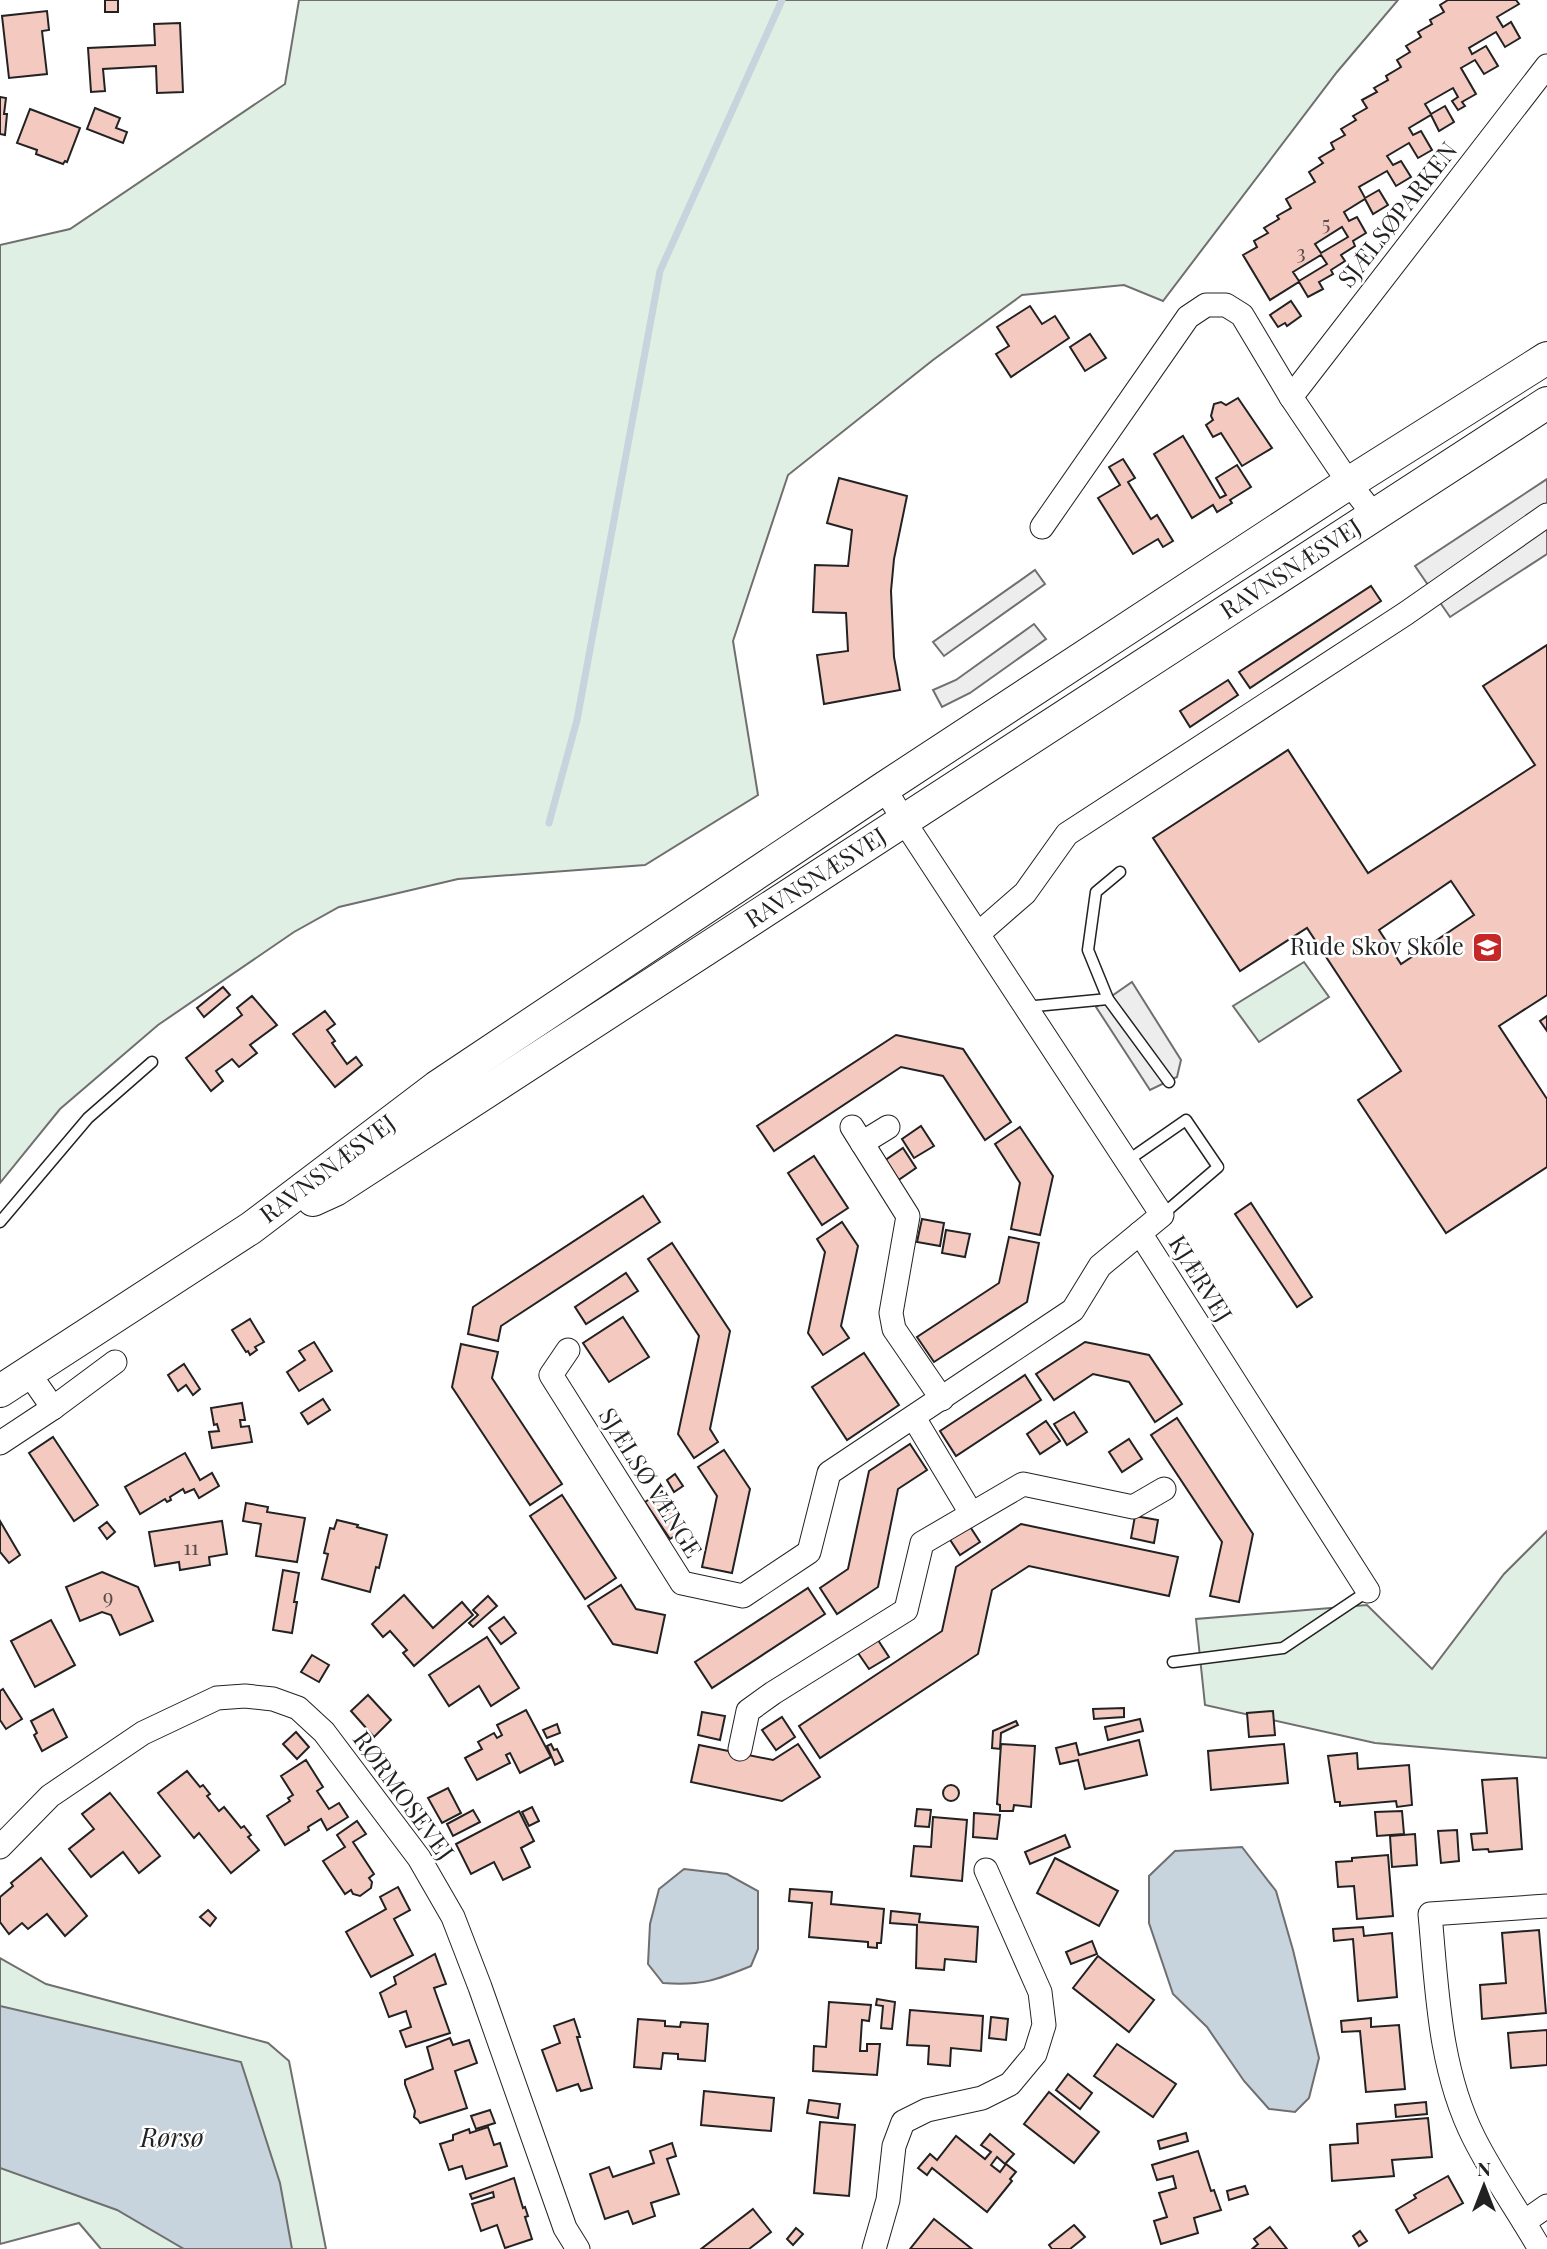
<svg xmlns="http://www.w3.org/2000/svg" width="1547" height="2249" viewBox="0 0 1547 2249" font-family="'Playfair Display',serif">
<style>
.green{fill:#e0efe3;stroke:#6f6f6f;stroke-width:2}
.parking{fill:#ededed;stroke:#6f6f6f;stroke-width:2}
.water{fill:#c7d3dd;stroke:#6f6f6f;stroke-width:2}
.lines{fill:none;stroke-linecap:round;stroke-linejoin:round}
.stream{stroke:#c7d3dd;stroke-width:7}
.building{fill:#f3c9c0;stroke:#222;stroke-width:2;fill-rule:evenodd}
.lane-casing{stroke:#222;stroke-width:13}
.street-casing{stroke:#222;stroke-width:25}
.secondary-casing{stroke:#222;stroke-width:34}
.lane{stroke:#fff;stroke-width:10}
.street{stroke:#fff;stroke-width:23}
.secondary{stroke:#fff;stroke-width:32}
.labels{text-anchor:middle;stroke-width:5;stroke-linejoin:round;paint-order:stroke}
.number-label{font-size:21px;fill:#564c4a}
.street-label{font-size:24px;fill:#222;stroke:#fff}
.poi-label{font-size:24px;fill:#222;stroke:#fff;text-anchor:end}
.water-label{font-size:26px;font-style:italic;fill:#222;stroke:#fff}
</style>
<rect width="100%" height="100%" fill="#fff"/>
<g class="green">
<polygon points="299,0 1398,0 1337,72 1163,301 1124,285 1022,295 933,360 788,475 733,641 758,795 645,865 458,879 339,907 294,932 158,1025 60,1109 0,1183 0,245 70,229 285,84"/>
<polygon points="1304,962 1329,997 1259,1042 1233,1006"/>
<polygon points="1547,1531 1547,1758 1375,1743 1205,1705 1196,1619 1367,1605 1432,1669 1504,1574"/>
<polygon points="0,1958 46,1984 268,2043 289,2061 326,2249 101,2249 79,2223 0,2244"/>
</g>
<g class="parking">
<polygon points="1547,479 1547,554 1450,617 1415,566"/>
<polygon points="1035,570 1045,584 944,656 933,642"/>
<polygon points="1034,624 1046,639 970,693 942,707 933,690 956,680"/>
<polygon points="1132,982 1181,1060 1177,1077 1150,1090 1096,1007"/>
</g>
<g class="water">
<polygon points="1242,1847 1276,1891 1293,1950 1319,2058 1309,2098 1295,2112 1269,2109 1244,2081 1207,2027 1173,1994 1149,1923 1149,1876 1175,1851"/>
<path d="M684,1869L727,1874L758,1891V1949L751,1966C717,1980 701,1986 663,1983L648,1964L650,1924L659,1889Z"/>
<polygon points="0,2006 241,2062 280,2183 292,2249 184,2249 117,2210 0,2168"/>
</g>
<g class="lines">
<polyline class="stream" points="549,823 577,720 660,271 782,0"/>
</g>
<g class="building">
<rect x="105" y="0" width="13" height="12"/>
<path d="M1448,0H1516L1519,4L1497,17L1503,27L1511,22L1520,38L1505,47L1496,32L1469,48L1472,54L1486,46L1498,66L1484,74L1475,60L1461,68L1476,94L1462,102L1465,106L1458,110L1452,101L1458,97L1453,88L1425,104L1431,114L1445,106L1454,122L1439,131L1431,115L1409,128L1413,135L1421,131L1432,150L1418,158L1409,143L1387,156L1393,165L1401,161L1411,177L1396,186L1387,171L1359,187L1365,198L1379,190L1388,205L1373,214L1365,199L1344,212L1349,221L1357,217L1366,233L1353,241L1355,246L1341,255L1345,261L1331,270L1333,274L1319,282L1323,289L1308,297L1299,282L1270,300L1243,255L1257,247L1254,241L1268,233L1264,228L1279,219L1277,216L1291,208L1286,199L1315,182L1309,172L1323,163L1319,158L1334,149L1331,143L1345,135L1341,129L1356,120L1353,116L1367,108L1362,100L1377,92L1374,88L1388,80L1386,76L1401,67L1397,60L1410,52L1406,46L1421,37L1418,32L1432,24L1430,20L1444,12L1440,5ZM1342,227L1348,237L1321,253L1315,244ZM1321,255L1327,264L1299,281L1293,272Z"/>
<polygon points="47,11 49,30 42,31 47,74 9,78 2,16"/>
<polygon points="180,23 183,92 157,93 156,66 103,69 105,91 91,92 88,48 155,45 154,24"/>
<polygon points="0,97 6,98 4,114 7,114 5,135 0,134"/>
<polygon points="95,108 120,118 116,128 127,132 123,143 87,129"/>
<polygon points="30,109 80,128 67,162 65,161 63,164 36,154 37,150 17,143"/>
<polygon points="1291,301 1301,316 1287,326 1285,323 1278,327 1270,315"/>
<polygon points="1030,306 1042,324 1055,316 1069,338 1011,377 996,354 1009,346 997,327"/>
<polygon points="1090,334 1106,358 1085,371 1070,347"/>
<polygon points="1238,398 1272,448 1242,466 1221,433 1213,437 1206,425 1213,420 1211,416 1214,404 1221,402 1226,405"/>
<polygon points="1183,436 1220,498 1226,495 1216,478 1237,465 1251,487 1230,500 1232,503 1217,512 1213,505 1192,518 1154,454"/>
<polygon points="1123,459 1135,478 1128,482 1151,519 1157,515 1173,541 1163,547 1158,539 1133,554 1098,498 1120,485 1109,467"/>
<polygon points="839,478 907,496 894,559 891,591 894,657 900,690 824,704 817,655 848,651 846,613 813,612 815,565 848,566 852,530 827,523"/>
<polygon points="1371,586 1381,601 1250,688 1239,672"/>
<path d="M1547,645V995L1499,1026L1547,1099V1167L1446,1233L1358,1100L1401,1071L1307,928L1240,971L1153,838L1288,750L1368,873L1535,765L1483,686ZM1451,881L1474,915L1401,964L1379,930Z"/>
<polygon points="1228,680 1238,695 1190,727 1180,711"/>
<polygon points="223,987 230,995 204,1017 197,1008"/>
<polygon points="252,996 277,1025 250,1045 257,1053 239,1067 232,1059 216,1071 223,1081 211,1091 186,1058 242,1015 237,1008"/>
<polygon points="325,1011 335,1024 327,1030 335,1041 332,1043 347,1064 356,1057 362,1065 335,1087 293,1034"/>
<polygon points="1547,1016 1547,1031 1540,1021"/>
<polygon points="896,1035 963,1049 1011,1122 985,1140 943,1076 901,1067 774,1151 757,1126"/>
<polygon points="921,1126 934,1146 914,1158 902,1139"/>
<polygon points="1020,1127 1053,1176 1040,1235 1011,1229 1020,1183 995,1144"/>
<polygon points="903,1148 916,1168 897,1181 884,1161"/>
<polygon points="814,1156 848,1208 822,1225 788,1173"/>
<polygon points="643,1196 660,1222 501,1326 498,1341 468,1334 473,1307"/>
<polygon points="1251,1203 1312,1297 1297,1307 1235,1214"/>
<polygon points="922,1219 944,1223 940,1246 917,1242"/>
<polygon points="842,1222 858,1246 841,1326 849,1338 823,1355 808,1333 825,1252 817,1239"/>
<polygon points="946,1230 970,1234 965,1257 942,1253"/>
<polygon points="1009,1237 1039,1243 1027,1302 934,1362 917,1337 999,1283"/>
<polygon points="672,1243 730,1331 710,1429 718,1442 694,1458 678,1434 699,1336 648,1259"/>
<polygon points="626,1273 638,1291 586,1324 575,1307"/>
<polygon points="623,1317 649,1357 609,1382 583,1343"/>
<polygon points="250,1319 264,1342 255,1347 257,1350 250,1355 248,1351 246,1352 232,1330"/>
<polygon points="314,1342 332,1371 299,1391 287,1372 305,1360 299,1351"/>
<polygon points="1085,1342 1149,1355 1182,1404 1155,1422 1129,1382 1093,1374 1054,1400 1036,1374"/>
<polygon points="461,1344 498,1352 492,1378 562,1484 530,1505 452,1387"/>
<polygon points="864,1353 899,1405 847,1440 812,1387"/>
<polygon points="184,1364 200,1389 193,1395 186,1385 178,1391 168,1375"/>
<polygon points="1025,1375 1041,1400 956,1456 940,1431"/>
<polygon points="323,1399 330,1410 308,1424 301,1413"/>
<polygon points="242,1403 245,1420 240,1420 241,1427 249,1426 252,1442 212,1448 209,1432 219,1431 217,1424 214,1425 211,1408"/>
<polygon points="1074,1412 1087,1432 1067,1445 1054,1424"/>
<polygon points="1177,1418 1253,1534 1239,1602 1210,1596 1222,1542 1151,1435"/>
<polygon points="1046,1421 1060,1441 1040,1454 1027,1434"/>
<polygon points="53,1437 98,1505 74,1521 29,1453"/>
<polygon points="1129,1439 1142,1459 1122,1472 1109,1452"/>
<polygon points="910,1444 927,1470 898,1489 878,1587 837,1614 820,1588 848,1569 869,1471"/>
<polygon points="724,1450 750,1489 732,1573 702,1567 717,1496 698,1467"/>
<polygon points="185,1453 200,1480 212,1473 219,1486 199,1498 194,1489 185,1493 183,1489 170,1497 171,1500 167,1502 165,1499 140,1514 125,1487"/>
<polygon points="675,1474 683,1486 674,1492 667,1480"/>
<polygon points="662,1491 687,1528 670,1539 645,1502"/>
<polygon points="562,1495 616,1578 585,1599 530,1516"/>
<polygon points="246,1503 268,1507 267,1512 305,1518 297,1562 256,1556 261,1524 243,1521"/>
<polygon points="1135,1516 1158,1520 1154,1543 1131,1538"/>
<polygon points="337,1520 358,1525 357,1527 387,1535 379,1568 376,1567 370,1592 322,1579 328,1554 324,1553 330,1528 334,1529"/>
<polygon points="0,1521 20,1555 9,1563 0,1552"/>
<polygon points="222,1521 227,1554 209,1557 210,1565 180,1570 179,1562 155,1566 149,1532"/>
<polygon points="107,1522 115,1532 107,1539 99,1528"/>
<polygon points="967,1522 980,1542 960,1555 947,1535"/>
<polygon points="1021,1524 1178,1557 1169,1596 1029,1566 992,1590 978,1654 820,1758 799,1726 942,1631 956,1567"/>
<polygon points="283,1570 299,1573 294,1602 297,1602 292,1633 273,1630"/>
<polygon points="102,1572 138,1587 153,1621 120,1635 111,1615 102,1612 80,1621 66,1587"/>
<polygon points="621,1585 636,1609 665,1615 657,1653 613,1644 588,1606"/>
<polygon points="808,1588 825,1614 712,1688 695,1662"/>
<polygon points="404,1595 433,1628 462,1602 473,1615 414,1666 403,1653 407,1650 390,1631 383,1637 372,1624"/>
<polygon points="488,1596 497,1606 473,1627 469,1623 478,1615 473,1610"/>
<polygon points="504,1617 516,1633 501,1644 489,1628"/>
<polygon points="51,1620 75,1665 35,1687 11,1641"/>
<polygon points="487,1637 519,1688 491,1706 479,1686 449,1706 429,1675"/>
<polygon points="876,1637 889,1657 869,1669 856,1650"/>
<polygon points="312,1655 329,1665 319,1682 301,1672"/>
<polygon points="3,1689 22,1719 6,1729 0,1720 0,1691"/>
<polygon points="368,1695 391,1720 374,1737 351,1711"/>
<polygon points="1124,1708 1124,1717 1094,1719 1093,1709"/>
<polygon points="53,1709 67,1737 42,1751 34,1735 37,1733 31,1721"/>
<polygon points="526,1710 551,1757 520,1773 510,1753 506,1755 510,1763 477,1780 465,1758 482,1749 478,1742 494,1733 497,1738 502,1735 497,1725"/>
<polygon points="1273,1711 1275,1735 1249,1737 1247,1713"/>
<polygon points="702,1712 725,1716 720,1740 698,1735"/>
<polygon points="782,1717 795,1737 776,1750 762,1730"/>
<polygon points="1140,1719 1143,1731 1108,1740 1105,1727"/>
<polygon points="1016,1721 1018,1725 1001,1733 1000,1749 992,1748 993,1731"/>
<polygon points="557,1724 560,1733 547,1738 543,1730"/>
<polygon points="296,1732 309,1747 297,1759 283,1744"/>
<polygon points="1139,1740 1147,1775 1085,1789 1078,1760 1060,1764 1056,1748 1076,1743 1079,1755"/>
<polygon points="551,1744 554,1750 557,1749 563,1761 555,1765 547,1746"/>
<polygon points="798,1744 820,1777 782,1801 691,1782 699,1745 773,1760"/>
<polygon points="1001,1744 1035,1746 1031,1807 1014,1805 1013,1811 1000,1811 1000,1805 997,1804"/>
<polygon points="1284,1744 1288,1783 1211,1790 1208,1751"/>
<polygon points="1357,1753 1358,1769 1409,1765 1412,1805 1397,1807 1396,1801 1340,1806 1340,1802 1335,1802 1328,1756"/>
<polygon points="306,1760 323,1787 317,1791 329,1809 339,1803 348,1817 327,1830 321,1819 308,1827 309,1830 285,1845 267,1816 290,1801 288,1798 293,1795 281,1776"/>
<polygon points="187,1771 200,1787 203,1785 210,1794 207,1796 219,1811 224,1807 241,1828 244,1826 251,1835 248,1837 259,1850 231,1873 199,1833 194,1838 158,1793"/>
<polygon points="1517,1778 1522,1849 1489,1852 1488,1849 1473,1850 1471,1834 1487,1833 1482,1780"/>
<circle cx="951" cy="1793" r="8"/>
<polygon points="448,1788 461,1813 442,1823 428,1798"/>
<polygon points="110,1793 160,1856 139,1873 123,1852 91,1877 69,1849 94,1829 82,1814"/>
<polygon points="532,1807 539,1821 529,1826 522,1812"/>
<polygon points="917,1809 931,1810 929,1827 915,1826"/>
<polygon points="473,1810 480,1822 453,1836 447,1824"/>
<polygon points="519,1811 534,1841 521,1848 530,1867 503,1880 494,1862 471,1874 456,1844"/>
<polygon points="1402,1811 1404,1834 1377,1836 1375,1812"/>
<polygon points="974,1813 1000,1815 997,1839 973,1837"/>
<polygon points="933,1817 967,1820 962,1881 911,1876 914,1846 931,1847"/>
<polygon points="357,1821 366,1834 353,1842 374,1874 369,1878 372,1882 371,1888 360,1896 353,1894 351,1890 345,1894 323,1861 345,1847 337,1835"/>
<polygon points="1457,1830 1459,1861 1441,1863 1438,1831"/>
<polygon points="1415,1834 1417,1865 1392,1867 1390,1836"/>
<polygon points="1065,1835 1070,1847 1030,1864 1025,1852"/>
<polygon points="1388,1855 1393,1916 1357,1919 1354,1886 1338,1887 1336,1862 1352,1861 1352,1858"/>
<polygon points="41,1858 87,1916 65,1936 47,1914 28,1929 22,1923 9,1934 0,1922 0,1897 13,1886 11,1883"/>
<polygon points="1055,1858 1118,1891 1099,1926 1037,1893"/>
<polygon points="398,1887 410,1910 394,1919 413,1955 371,1977 346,1932 386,1909 380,1897"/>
<polygon points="790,1889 832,1892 831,1904 884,1909 881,1943 877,1943 877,1948 868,1947 868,1942 809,1937 812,1903 789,1901"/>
<polygon points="208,1910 216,1918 210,1926 200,1917"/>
<polygon points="891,1911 920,1914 919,1922 978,1927 976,1962 945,1959 944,1970 916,1968 917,1925 890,1923"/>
<polygon points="1363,1927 1364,1936 1392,1933 1397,1997 1358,2001 1353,1939 1334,1941 1333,1929"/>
<polygon points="1539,1930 1546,2013 1482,2019 1480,1985 1506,1983 1502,1933"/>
<polygon points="1092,1941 1097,1954 1071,1964 1066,1952"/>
<polygon points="435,1954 446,1984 434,1988 450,2033 406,2047 400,2031 411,2027 406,2011 389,2017 380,1993 396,1984 394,1977"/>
<polygon points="1098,1956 1154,2000 1129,2032 1073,1988"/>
<polygon points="877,1999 895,2002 892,2029 881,2028 883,2006 876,2005"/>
<polygon points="829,2002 871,2005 869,2021 862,2020 860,2051 867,2051 867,2044 880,2044 877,2075 813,2071 814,2046 826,2047"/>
<polygon points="910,2010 983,2016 981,2051 951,2048 950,2066 928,2064 929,2046 907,2045"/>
<polygon points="991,2017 1008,2019 1006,2040 989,2038"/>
<polygon points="1371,2018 1371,2027 1399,2025 1405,2089 1366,2092 1360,2031 1342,2032 1341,2021"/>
<polygon points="574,2019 580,2037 577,2037 592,2088 581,2091 578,2084 557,2091 542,2050 560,2043 554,2026"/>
<polygon points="638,2019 665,2021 665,2026 680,2027 681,2022 708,2024 705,2061 678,2059 678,2054 663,2053 661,2069 634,2067"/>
<polygon points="1547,2030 1547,2065 1511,2068 1508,2033"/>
<polygon points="450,2038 453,2045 469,2040 477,2063 455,2071 467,2108 420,2123 418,2120 414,2117 415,2111 405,2084 405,2080 433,2069 427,2047"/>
<polygon points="1117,2044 1176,2084 1153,2117 1094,2076"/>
<polygon points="1068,2074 1092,2093 1080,2109 1056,2090"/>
<polygon points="704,2091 774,2098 771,2131 701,2125"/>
<polygon points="1049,2092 1099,2132 1074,2163 1024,2124"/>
<polygon points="809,2100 840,2104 838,2118 807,2113"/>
<polygon points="1426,2102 1427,2114 1396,2117 1395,2105"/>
<polygon points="490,2110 495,2123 476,2129 471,2116"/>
<polygon points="1428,2118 1432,2157 1392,2160 1394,2176 1332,2181 1330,2145 1358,2143 1357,2124"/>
<polygon points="820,2122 855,2125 849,2196 814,2193"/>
<polygon points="488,2127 494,2145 500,2143 507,2166 466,2179 462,2166 449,2170 440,2144 453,2140 453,2135 469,2129 470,2133"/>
<polygon points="1186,2133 1188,2141 1160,2149 1158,2141"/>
<polygon points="990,2134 1014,2154 1005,2164 997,2157 991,2165 1000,2172 1006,2164 1016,2172 1010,2179 1012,2181 987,2212 932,2168 927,2175 918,2168 930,2154 937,2160 956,2136 985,2159 991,2152 981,2145"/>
<polygon points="672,2143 676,2156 667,2159 679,2194 651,2203 655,2216 633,2224 628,2211 605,2219 590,2174 609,2167 613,2177 654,2163 650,2151"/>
<polygon points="1198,2151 1211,2191 1214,2190 1221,2210 1194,2218 1198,2233 1161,2244 1154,2221 1167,2217 1159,2193 1176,2188 1173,2176 1157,2180 1152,2165"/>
<polygon points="1448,2176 1463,2203 1409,2233 1396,2210 1416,2198 1414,2195"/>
<polygon points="514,2178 523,2208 525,2207 528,2216 525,2217 532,2239 505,2248 497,2225 481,2231 472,2204 494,2197 493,2192 472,2199 470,2194"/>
<polygon points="1245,2186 1248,2194 1229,2200 1227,2191"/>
<polygon points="753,2209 771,2232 749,2249 701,2249"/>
<polygon points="934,2219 972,2249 910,2249"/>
<polygon points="1074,2225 1085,2237 1070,2249 1052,2249 1049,2245"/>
<polygon points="1270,2227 1287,2249 1252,2249 1258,2244 1254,2239"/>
<polygon points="796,2228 803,2234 793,2245 787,2239"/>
<polygon points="1360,2231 1367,2241 1359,2246 1353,2236"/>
</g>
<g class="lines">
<defs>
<g id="lane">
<polyline points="1120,872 1096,892 1088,950 1108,999 1169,1082"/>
<polyline points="1025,1007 1108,999"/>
<polyline points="1127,1161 1186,1120 1218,1167 1162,1215"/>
<polyline points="0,1222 88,1118 152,1062"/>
<polyline points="1173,1662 1283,1648 1368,1591"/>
</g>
<g id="street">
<polyline points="1291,397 1547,66"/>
<polyline points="1042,527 1188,317 1206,305 1226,305 1242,315 1291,397 1349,483 1374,515"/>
<polyline points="978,934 1025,893 1067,834 1405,614 1547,515"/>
<polyline points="852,1127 908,1216 891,1313 894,1329 942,1399"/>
<polyline points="862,1143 888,1127"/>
<polyline points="1140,1233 1368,1591"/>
<polyline points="568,1350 551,1375 682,1583 743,1596 809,1552 829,1473 1073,1310 1100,1266 1162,1215 913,835 884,788"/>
<polyline points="28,1372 53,1408"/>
<polyline points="914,1418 971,1513"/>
<polyline points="0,1443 53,1408 115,1362"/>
<polyline points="740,1749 748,1711 773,1693 906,1610 922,1543 1023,1484 1133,1507 1164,1489"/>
<polyline points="0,1847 50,1796 143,1733 217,1698 245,1696 273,1699 298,1708 324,1732 419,1858 453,1917 480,1987 565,2228 578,2249"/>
<polyline points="1524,2222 1547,2206"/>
<polyline points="874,2249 888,2200 894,2146 903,2122 927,2110 982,2098 1010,2084 1035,2054 1044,2025 1040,1992 986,1870"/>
<path d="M1540,2249C1519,2212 1493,2176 1474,2138C1439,2069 1437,1989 1430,1914L1547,1906"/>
</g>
<g id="secondary">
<polyline points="313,1200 335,1190 1547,403"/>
<polyline points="0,1391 251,1228 437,1087 884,788 1349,483 1547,358"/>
</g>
</defs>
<use href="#lane" class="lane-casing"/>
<use href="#street" class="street-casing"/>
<use href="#secondary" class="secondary-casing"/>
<use href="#lane" class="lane"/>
<use href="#street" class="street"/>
<use href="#secondary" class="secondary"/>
</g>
<defs>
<symbol id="school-square" viewBox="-11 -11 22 22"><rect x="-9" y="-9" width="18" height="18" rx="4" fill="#c62828" stroke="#fff"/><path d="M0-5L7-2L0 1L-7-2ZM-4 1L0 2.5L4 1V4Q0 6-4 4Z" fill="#fff"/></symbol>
</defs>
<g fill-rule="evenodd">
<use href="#school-square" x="1470" y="930" width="35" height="35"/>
</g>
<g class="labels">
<g class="number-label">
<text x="1326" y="231">5</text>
<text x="1301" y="260">3</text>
<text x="191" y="1555">11</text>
<text x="108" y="1604">9</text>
</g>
<g class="street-label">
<text transform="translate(1398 215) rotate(-52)" y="8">SJÆLSØPARKEN</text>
<text transform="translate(1291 569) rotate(-33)" y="8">RAVNSNÆSVEJ</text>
<text transform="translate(816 878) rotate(-33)" y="8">RAVNSNÆSVEJ</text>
<text transform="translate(328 1169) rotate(-37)" y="8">RAVNSNÆSVEJ</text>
<text transform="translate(1200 1279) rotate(58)" y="8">KJÆRVEJ</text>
<text transform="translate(650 1483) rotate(58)" y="8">SJÆLSØ VÆNGE</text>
<text transform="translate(403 1796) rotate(54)" y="8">RØRMOSEVEJ</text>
</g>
<g class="poi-label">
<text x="1464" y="955">Rude Skov Skole</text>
</g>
<g class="water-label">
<text x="172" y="2147">Rørsø</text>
</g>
</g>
<g transform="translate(1484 2186)" stroke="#ffffff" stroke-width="5" paint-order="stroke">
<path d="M0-5L12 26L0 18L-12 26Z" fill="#222222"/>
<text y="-10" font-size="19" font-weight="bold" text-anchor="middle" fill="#222222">N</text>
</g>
</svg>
